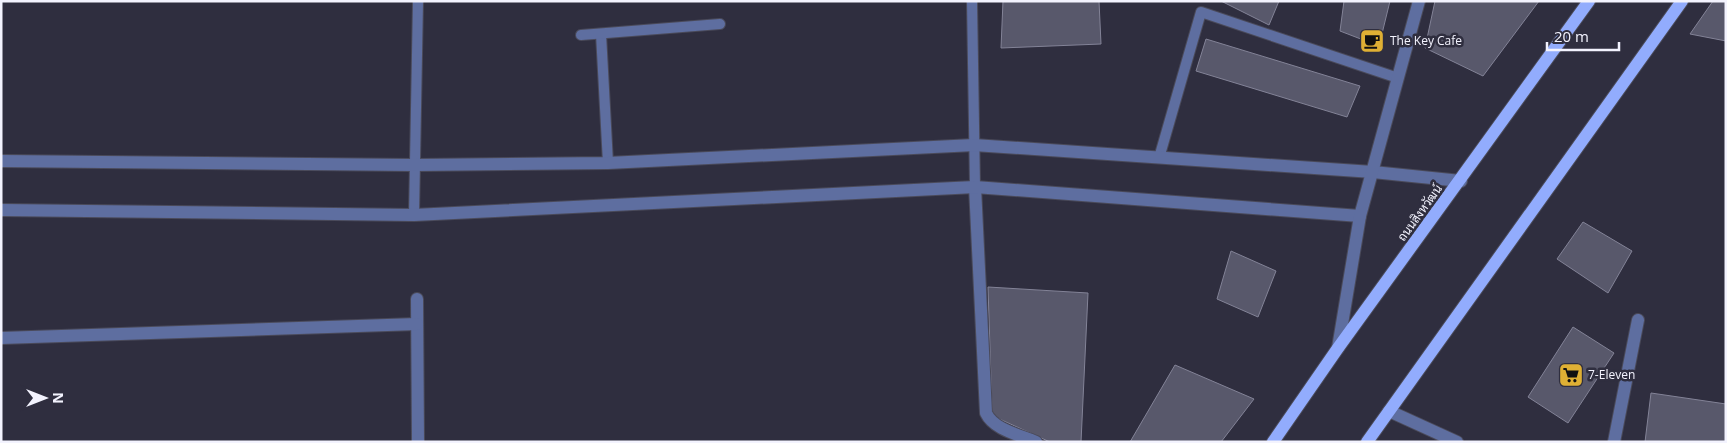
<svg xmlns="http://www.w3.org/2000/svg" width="1727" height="443" viewBox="0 0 1727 443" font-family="'Open Sans',Sarabun,sans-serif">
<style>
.building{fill:#58586b;stroke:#838397}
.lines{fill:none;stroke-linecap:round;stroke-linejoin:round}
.service-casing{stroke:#4a4a5a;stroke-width:12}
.minor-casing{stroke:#4a4a5a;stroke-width:14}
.tertiary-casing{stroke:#4a4a5a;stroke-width:14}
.primary-casing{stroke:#4a4a5a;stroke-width:14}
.service{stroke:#5e6ea0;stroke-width:10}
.minor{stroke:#5e6ea0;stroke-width:12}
.tertiary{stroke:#5e6ea0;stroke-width:12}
.primary{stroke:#92acfd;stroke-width:12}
.labels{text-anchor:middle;stroke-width:5;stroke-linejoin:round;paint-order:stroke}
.poi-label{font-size:12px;fill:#f3f3fe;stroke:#2f2e3f;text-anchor:start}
.street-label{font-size:12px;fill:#f3f3fe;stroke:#2f2e3f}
</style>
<rect width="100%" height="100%" fill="#2f2e3f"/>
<g class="building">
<polygon points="1003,1 1099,1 1101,44 1001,48"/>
<polygon points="1221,1 1279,1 1269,25"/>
<polygon points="1344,1 1390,1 1379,46 1340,31"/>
<polygon points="1435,1 1539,1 1483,76 1425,48"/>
<polygon points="1713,1 1726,1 1726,41 1690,34"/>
<polygon points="1206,39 1360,86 1347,117 1196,71"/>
<polygon points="1583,222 1632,251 1608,293 1557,259"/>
<polygon points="1231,251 1276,271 1258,317 1217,299"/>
<polygon points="988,287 1088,293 1081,442 1050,442 995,417 992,411"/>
<polygon points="1573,327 1614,353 1568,423 1528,397"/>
<polygon points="1175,365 1254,399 1221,442 1130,442"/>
<polygon points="1651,393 1726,404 1726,442 1645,442"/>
</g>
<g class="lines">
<defs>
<g id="service">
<polyline points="972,1 975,187"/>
<polyline points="601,34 608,163"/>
<polyline points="581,35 720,24"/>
<polyline points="1159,158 1201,12 1398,78"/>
<polyline points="414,215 418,1"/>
</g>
<g id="minor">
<path d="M975,187L986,413C994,430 1020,435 1036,442"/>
<polyline points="417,299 418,442"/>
<polyline points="1,338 417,324"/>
<polyline points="1389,411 1457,442"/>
<polyline points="1614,442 1638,320"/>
</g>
<g id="tertiary">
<polyline points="1,161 415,165 608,163 974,145 1373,172 1461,181"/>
<polyline points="1,210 414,215 975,187 1360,216"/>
<polyline points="1338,348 1360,216 1419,1"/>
</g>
<g id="primary">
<polyline points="1273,442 1338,348 1589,1"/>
<polyline points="1367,442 1682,1"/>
</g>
</defs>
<use href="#service" class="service-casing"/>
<use href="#minor" class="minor-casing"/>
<use href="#tertiary" class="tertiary-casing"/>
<use href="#primary" class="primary-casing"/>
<use href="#service" class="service"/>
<use href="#minor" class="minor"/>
<use href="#tertiary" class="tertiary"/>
<use href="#primary" class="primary"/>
</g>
<defs>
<symbol id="cafe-square" viewBox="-11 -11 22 22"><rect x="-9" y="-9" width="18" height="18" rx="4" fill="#dfb034" stroke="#2f2e3f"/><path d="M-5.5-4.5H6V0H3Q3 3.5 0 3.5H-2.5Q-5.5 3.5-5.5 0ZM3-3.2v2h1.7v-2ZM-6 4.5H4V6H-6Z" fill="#111"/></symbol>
<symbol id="supermarket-square" viewBox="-11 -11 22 22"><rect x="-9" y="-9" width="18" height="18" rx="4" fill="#dfb034" stroke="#2f2e3f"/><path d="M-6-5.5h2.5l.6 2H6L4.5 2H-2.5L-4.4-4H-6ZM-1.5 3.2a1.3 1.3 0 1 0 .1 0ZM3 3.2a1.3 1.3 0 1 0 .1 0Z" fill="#111"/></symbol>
</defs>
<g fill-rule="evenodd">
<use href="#cafe-square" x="1358" y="27" width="28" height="28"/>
<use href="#supermarket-square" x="1557" y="361" width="28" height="28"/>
</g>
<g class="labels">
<g class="poi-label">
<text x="1390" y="45">The Key Cafe</text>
<text x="1588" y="379">7-Eleven</text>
</g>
<g class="street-label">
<text transform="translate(1420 213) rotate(-54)" y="4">ถนนสิงหวัฒน์</text>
</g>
</g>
<rect width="1727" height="443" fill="none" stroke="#f3f3fe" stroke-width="5"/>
<g transform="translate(45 398) rotate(90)" stroke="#2f2e3f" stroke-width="4" paint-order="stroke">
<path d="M0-4L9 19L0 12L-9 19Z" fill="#f3f3fe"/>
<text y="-8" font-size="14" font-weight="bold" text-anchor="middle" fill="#f3f3fe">N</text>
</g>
<path d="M1547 42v8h72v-8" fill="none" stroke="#f3f3fe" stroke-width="2.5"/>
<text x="1554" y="42" font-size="15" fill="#f3f3fe" stroke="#2f2e3f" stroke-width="4" paint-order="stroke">20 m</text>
</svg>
